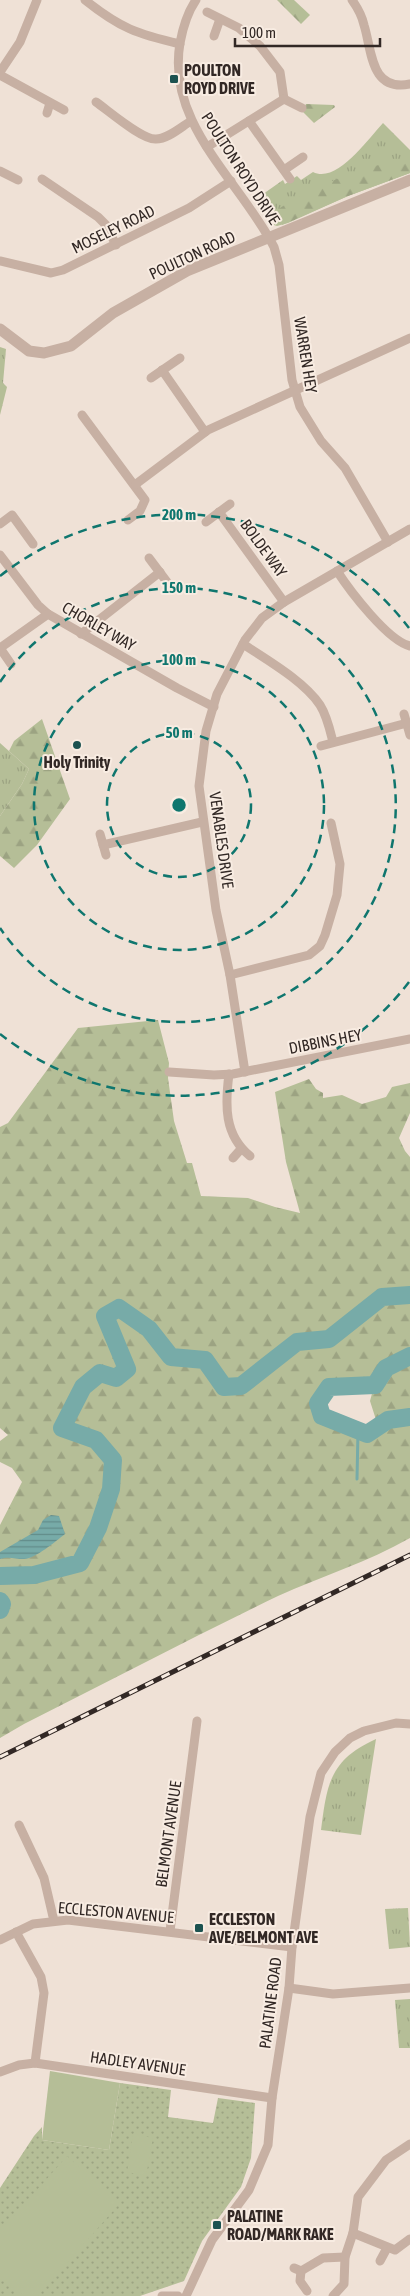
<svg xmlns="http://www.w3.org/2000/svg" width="410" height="2296" viewBox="0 0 410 2296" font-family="'Asap Condensed',sans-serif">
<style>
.grass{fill:url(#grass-tufts)}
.forest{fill:url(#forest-firs);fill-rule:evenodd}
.park{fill:url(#park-dots)}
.pitch{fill:#b5be97}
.water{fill:url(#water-rules)}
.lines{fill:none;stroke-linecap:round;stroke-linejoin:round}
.stream{stroke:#77aba8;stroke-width:3}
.river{stroke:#77aba8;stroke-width:18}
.minor{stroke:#c7b0a3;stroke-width:9}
.tertiary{stroke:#c7b0a3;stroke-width:11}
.rail-casing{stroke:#322825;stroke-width:5}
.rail{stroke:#f8ece2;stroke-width:3;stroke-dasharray:9;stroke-linecap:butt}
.ring{fill:none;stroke:#0f766e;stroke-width:2.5;stroke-dasharray:9 6}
.poi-dot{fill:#1c5250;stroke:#f8ece2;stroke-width:2}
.labels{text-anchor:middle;stroke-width:4;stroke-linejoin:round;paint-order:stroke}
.poi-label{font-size:16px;font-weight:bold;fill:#322825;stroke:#f8ece2;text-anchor:start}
.street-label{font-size:16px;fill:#322825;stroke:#f8ece2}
.centre{fill:#0f766e;stroke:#f8ece2;stroke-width:2.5}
.ring-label{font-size:15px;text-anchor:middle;font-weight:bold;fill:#0f766e;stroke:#f8ece2;stroke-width:4;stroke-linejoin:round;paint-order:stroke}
</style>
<defs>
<pattern id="grass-tufts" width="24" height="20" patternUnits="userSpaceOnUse" patternTransform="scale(1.25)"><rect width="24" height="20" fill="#b5be97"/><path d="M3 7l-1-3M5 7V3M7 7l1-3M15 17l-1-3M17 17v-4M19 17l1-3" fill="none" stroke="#9ca382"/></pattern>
<pattern id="forest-firs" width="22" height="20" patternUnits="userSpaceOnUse" patternTransform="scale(1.25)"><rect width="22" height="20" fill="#b5be97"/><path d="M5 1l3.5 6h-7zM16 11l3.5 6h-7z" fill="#9ca382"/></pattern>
<pattern id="park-dots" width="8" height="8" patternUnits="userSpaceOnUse" patternTransform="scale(1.25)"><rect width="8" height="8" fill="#b5be97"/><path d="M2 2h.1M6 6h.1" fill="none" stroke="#9ca382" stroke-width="1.8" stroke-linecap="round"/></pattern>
<pattern id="water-rules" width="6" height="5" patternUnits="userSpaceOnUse" patternTransform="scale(1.25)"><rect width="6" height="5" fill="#77aba8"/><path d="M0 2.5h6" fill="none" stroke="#628b89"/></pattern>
</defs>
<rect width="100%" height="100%" fill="#efe1d6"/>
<g class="grass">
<path d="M383,123L410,150V173L348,196L288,223L277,226L271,224V220L256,199L283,180L285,184L297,176L301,180L313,172C337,184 368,139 383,123Z"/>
<polygon points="0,347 6,349 3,383 7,387 0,415"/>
<polygon points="0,743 29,769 22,784 0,816"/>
<path d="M376,1739L361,1835L321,1830C327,1783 330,1760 376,1739Z"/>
<polygon points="408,1908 410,1947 389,1949 385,1909"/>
<polygon points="410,1999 410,2048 399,2048 395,2000"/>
</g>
<g class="forest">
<polygon points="277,0 294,0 310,15 301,24"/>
<polygon points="306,104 334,105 335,107 314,123 302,111"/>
<path d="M409,159L410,173L348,196L282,225L277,210C311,187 368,164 409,159Z"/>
<polygon points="42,719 70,799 37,845 14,868 0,856 0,816 22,784 29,769 9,751 14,741"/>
<path d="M158,1020L169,1063L168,1078L174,1121L187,1163H192L201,1196L248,1198L275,1207L300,1213L286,1162L275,1092L309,1079L316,1089L323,1093V1098L342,1095L362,1104L386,1097L392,1087L410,1083V1113L399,1138L405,1151L410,1157V1538C368,1562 322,1576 278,1596C193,1637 109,1681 24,1724L0,1738V1525L22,1482L12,1468L0,1462V1441L8,1435L0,1428V1127L8,1123L78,1028ZM374,1386L370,1401L378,1426L367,1434L322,1416L318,1403L329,1388Z"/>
</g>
<polygon class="park" points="120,2083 171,2090 168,2117 213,2123 218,2098 255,2103 251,2158 241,2187 202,2241 184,2281 140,2296 0,2296 0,2188 34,2136 42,2127 42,2140 109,2150"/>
<g class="pitch">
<polygon points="50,2071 120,2083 109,2150 42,2140"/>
<polygon points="133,2134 153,2138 146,2176 127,2172"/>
<polygon points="67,2156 120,2203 38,2296 24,2296 0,2275 0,2232"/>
</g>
<path class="water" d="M51,1515L59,1516L65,1534C56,1541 35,1559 24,1559C15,1559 9,1556 0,1559V1552L38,1530L43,1520Z"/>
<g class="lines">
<polyline class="stream" points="357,1479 358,1431"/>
<g class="river">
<polyline points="410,1356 386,1368 375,1385 329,1387 318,1403 322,1416 367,1434 388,1420 410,1417"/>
<polyline points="0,1576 34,1575 80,1563 98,1528 111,1489 113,1460 96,1440 62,1428 83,1387 100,1373 116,1378 127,1369 105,1316 119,1308 149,1329 171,1357 205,1360 224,1387 241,1386 297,1342 329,1339 382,1297 410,1295"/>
<polyline points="0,1601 2,1604 0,1610"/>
</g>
<g class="minor">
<path d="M85,0C120,28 137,34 180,44"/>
<path d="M196,0C187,13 183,27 180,43C166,124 240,181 274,247L279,265L292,380L300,407L321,441L345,468L388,542"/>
<path d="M352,0C357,7 362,16 364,25C372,50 370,92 410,84"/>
<polyline points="207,12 239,28 260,46 280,72 284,99"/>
<polyline points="214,36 220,19"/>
<polyline points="0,72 20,42 37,0"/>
<polyline points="0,75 64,110"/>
<polyline points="284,99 302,108"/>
<path d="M96,102C109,111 142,140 156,139C168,139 181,127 191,121"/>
<polyline points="47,113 50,103"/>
<polyline points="249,121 290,179"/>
<polyline points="207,147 284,99"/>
<polyline points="284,170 303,157"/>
<polyline points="0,171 18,180"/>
<polyline points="42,179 98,217 106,225 116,245"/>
<polyline points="0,261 51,273 63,270 189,208 231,181"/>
<polyline points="162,370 205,432"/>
<polyline points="151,378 180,358"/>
<polyline points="82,415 145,500 140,511 128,520"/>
<polyline points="136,484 208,430 410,338"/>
<polyline points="219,512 284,602"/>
<polyline points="206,522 230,504"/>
<polyline points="0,524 12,515 33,544"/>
<polyline points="0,555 38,605 48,614 177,688 214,707"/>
<polyline points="149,558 167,582"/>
<path d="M337,571C350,591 388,641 410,646"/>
<polyline points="81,634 160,572"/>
<path d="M243,644C267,660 304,681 320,705C327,716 330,730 333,742"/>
<polyline points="0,648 48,614"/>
<polyline points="0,648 11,664"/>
<polyline points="404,714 410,735"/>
<polyline points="321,746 407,723"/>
<polyline points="100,834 106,855"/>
<polyline points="103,845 202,822"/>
<polyline points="230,975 309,955 320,946 325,935 337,895 340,864 331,823"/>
<polyline points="169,1072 214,1075 233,1074 410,1039"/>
<polyline points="245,1072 230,975 216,910 199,786 206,731 217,694 245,640 262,618 284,602 410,529"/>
<path d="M229,1074C225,1105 224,1135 250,1156"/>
<polyline points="233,1158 241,1149"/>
<polyline points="19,1825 44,1878 54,1921"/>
<polyline points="170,1931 197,1721"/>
<polyline points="16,1932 41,1977 44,1993 35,2063"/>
<polyline points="0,1940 33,1924 68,1920 292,1947"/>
<polyline points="289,1988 333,1994 410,1988"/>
<polyline points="0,2072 19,2065 35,2063 272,2098"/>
<polyline points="353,2233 395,2250 410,2239"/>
<polyline points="380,2261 387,2248"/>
<polyline points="294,2268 301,2271 323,2258 345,2257"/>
<polyline points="301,2271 300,2281 307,2291"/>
<polyline points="162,2296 178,2296"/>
<polyline points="186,2296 212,2240 249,2190 268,2145 272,2098 289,1988 292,1947 310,1817 321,1773 335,1752 350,1738 364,1731 396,1723 410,1724"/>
<polyline points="333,2296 344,2284 345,2257 353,2233 358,2197 386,2160 410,2144"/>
</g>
<polyline class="tertiary" points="0,329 29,351 44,353 71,346 113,313 187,271 410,180"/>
<defs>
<polyline id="rail" points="0,1757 410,1555"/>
</defs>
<use href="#rail" class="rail-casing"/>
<use href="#rail" class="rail"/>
</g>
<g class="ring">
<circle cx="179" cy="805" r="72"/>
<circle cx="179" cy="805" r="145"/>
<path d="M0 682A217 217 0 1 1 0 928"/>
<path d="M409 982A290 290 0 0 1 0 1034M0 576A290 290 0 0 1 409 628"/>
</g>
<g class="poi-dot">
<rect x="169" y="74" width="10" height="10" rx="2.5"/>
<circle cx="77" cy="745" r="5"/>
<rect x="194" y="1923" width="10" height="10" rx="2.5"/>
<rect x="212" y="2220" width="10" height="10" rx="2.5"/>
</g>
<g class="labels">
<g class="poi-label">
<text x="184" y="76">POULTON<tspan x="184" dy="18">ROYD DRIVE</tspan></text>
<text x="77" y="768" text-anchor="middle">Holy Trinity</text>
<text x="209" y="1925">ECCLESTON<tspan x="209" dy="18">AVE/BELMONT AVE</tspan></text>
<text x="227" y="2222">PALATINE<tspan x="227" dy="18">ROAD/MARK RAKE</tspan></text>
</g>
<g class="street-label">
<text transform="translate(241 168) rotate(57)" y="6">POULTON ROYD DRIVE</text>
<text transform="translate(113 229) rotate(-26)" y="6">MOSELEY ROAD</text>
<text transform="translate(192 255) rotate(-25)" y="6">POULTON ROAD</text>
<text transform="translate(306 355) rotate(81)" y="6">WARREN HEY</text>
<text transform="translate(264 548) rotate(54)" y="6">BOLDE WAY</text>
<text transform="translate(99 626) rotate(30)" y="6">CHORLEY WAY</text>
<text transform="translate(222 840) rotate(82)" y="6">VENABLES DRIVE</text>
<text transform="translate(325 1041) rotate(-11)" y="6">DIBBINS HEY</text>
<text transform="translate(168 1834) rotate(-82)" y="6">BELMONT AVENUE</text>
<text transform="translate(116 1912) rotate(5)" y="6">ECCLESTON AVENUE</text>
<text transform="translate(270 2003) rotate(-83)" y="6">PALATINE ROAD</text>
<text transform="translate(138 2063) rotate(8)" y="6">HADLEY AVENUE</text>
</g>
</g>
<circle cx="179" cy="805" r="8" class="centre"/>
<g class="ring-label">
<text x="179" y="520">200 m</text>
<text x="179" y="593">150 m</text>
<text x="179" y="665">100 m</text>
<text x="179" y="738">50 m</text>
</g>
<path d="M235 38v8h145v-8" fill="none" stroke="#322825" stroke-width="2.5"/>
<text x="242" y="38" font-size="15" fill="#322825" stroke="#f8ece2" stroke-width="4" paint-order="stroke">100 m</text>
</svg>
